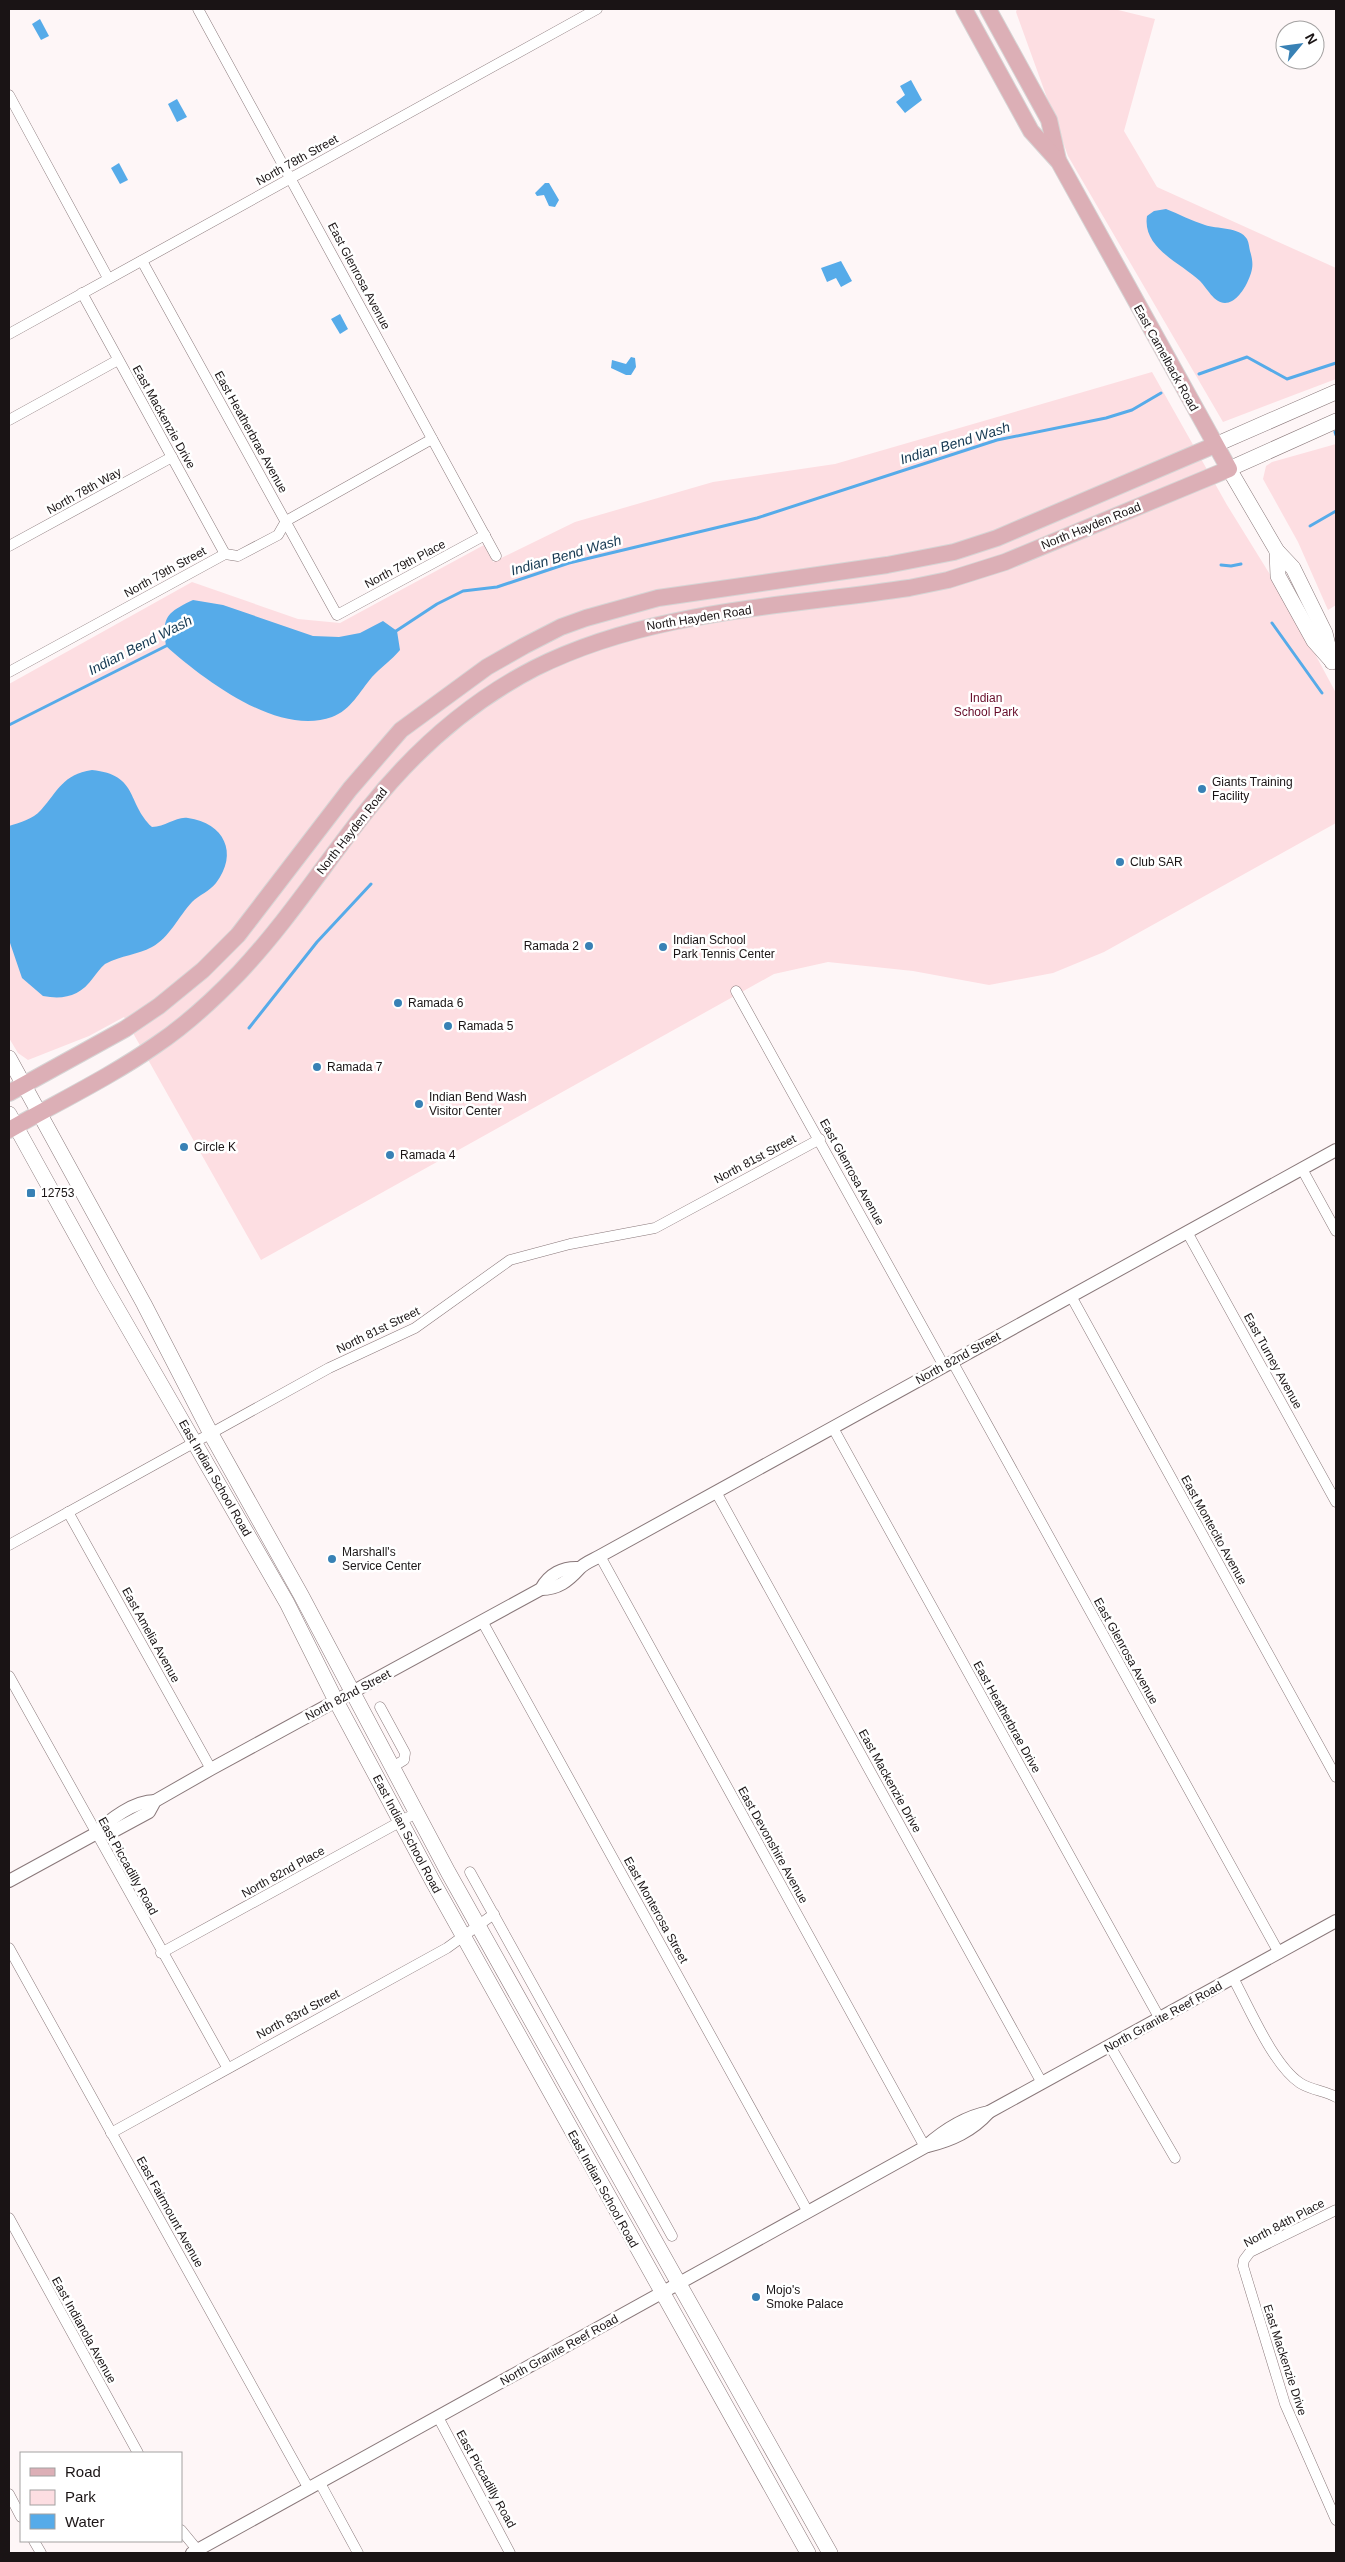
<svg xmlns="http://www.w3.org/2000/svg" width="1345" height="2562" viewBox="0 0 1345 2562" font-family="Helvetica,sans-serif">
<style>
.green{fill:#fddee2}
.water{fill:#56abe9}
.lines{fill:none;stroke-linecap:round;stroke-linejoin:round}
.stream{stroke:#56abe9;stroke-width:3}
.minor-casing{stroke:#89787a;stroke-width:11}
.tertiary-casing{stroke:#89787a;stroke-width:14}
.secondary-casing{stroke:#89787a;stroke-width:16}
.primary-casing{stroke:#d6d5d5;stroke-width:18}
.minor{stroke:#fff;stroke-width:10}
.tertiary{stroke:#fff;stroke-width:12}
.secondary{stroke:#fff;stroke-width:15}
.primary{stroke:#dcafb6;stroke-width:16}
.poi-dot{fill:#3881b5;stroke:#fff;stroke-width:2}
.labels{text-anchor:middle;stroke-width:5;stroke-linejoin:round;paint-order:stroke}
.street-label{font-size:12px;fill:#1a1415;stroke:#fff}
.park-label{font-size:12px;fill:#670d2a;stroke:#fff}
.poi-label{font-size:12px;fill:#1a1415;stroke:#fff;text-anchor:start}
.water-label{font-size:14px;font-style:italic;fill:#143851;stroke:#fff}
</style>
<rect width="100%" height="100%" fill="#fef6f7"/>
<g class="green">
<polygon points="1017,9 1114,9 1155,19 1124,131 1157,187 1336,268 1336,379 1223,422 1068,156 1016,12"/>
<polygon points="1152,372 1227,505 1287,602 1336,693 1336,823 1104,952 1053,973 989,985 913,971 828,962 774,974 261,1260 124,1017 89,1036 28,1060 18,1053 9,1038 9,684 192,582 298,619 340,623 484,545 493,562 575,522 713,482 835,464"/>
<polygon points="1336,444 1336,605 1328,610 1298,542 1263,479 1266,466 1272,462"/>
</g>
<g class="water">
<polygon points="40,19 49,36 41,40 32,24"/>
<polygon points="911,80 922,100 905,113 896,102 905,95 900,86"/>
<polygon points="177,99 187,117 177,122 168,104"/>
<polygon points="119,163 128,180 120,184 111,168"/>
<polygon points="545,183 549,183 559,200 555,207 549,206 544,195 537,196 535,193"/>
<path d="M1166,209C1179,214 1192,221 1205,225C1216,229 1240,227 1247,239C1249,243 1249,247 1250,251C1254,264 1253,270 1247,283C1243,291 1235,303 1225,303C1214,303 1207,288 1200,281C1181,263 1142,248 1147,216L1154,211Z"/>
<polygon points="841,261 852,281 841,287 836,278 827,282 821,268"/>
<polygon points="340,314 348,329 340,334 331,319"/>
<polygon points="631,357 635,358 636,367 631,375 626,375 611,368 612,360 626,364"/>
<path d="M193,600L223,605L313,636L339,637L360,633L383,621L397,631L400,650C392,660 381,667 372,677C360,691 351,710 332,717C278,737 203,679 166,646C162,617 166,613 193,600Z"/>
<path d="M92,770C139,775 126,802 152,827C166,827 176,816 188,818C224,823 239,853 216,883C210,891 199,895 192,902C179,916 169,938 152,947C137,955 122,955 105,964C100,968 97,973 93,978C80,996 64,1000 43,996L22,978L9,940V826C19,823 33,819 41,810C59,790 62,775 92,770Z"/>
</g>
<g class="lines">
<g class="stream">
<polyline points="1199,374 1247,357 1287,379 1336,363"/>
<polyline points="1335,432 1336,435"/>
<polyline points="1310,526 1336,511"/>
<polyline points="1221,565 1231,566 1241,564"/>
<polyline points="1272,623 1322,693"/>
<polyline points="393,633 437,604 463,591 497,587 569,563 757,518 997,440 1106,418 1132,410 1161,393"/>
<polyline points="9,725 168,645"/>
<polyline points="249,1028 317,942 371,884"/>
</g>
<defs>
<g id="minor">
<polyline points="198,9 496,556"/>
<polyline points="9,95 108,278"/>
<polyline points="142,261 337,615 485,535"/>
<polyline points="82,293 225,554"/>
<polyline points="9,334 597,9"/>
<polyline points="9,420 118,360"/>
<polyline points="9,546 172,457"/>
<polyline points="9,672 225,554 238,556 278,535 286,521 432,439"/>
<polyline points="736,991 944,1366"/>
<polyline points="1302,1169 1336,1231"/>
<polyline points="1187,1232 1336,1502"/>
<polyline points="1071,1296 1336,1777"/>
<polyline points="952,1361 1279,1953"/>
<polyline points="833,1428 1160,2019"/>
<polyline points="716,1492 1042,2083"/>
<polyline points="68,1512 211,1769"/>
<polyline points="9,1545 329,1368 415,1328 510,1260 570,1244 655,1228 820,1139"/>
<polyline points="600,1556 925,2147"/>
<polyline points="482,1621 808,2212"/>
<polyline points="9,1676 227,2067"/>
<polyline points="380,1707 405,1753 404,1760 391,1768"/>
<polyline points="470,1872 672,2236"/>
<polyline points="9,1948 309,2489"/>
<polyline points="161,1953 416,1813"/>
<path d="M1233,1978C1249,2007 1273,2065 1300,2083C1311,2090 1325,2091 1336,2097"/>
<polyline points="1110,2046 1175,2158"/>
<polyline points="111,2133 447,1948 494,1914"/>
<polyline points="1336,2210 1250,2252 1244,2260 1243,2266 1285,2404 1336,2520"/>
<polyline points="9,2218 138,2453"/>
<polyline points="438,2417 510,2553"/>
<polyline points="320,2483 358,2553"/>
<polyline points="9,2494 21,2517"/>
<polyline points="181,2530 200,2553"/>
<polyline points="34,2541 41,2553"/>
</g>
<g id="tertiary">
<path d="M541,1589C558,1589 568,1581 579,1569C584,1563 593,1560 600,1556L1336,1150"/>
<path d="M95,1834L112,1832L149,1812L155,1801L211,1769L541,1589C549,1574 563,1567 579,1568"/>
<path d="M9,1881L95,1834C110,1819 134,1801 155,1801"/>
<path d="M928,2146C952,2140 972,2131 989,2112"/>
<path d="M192,2553L925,2147C944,2130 964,2117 989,2112L1336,1921"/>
</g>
<g id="secondary">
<polyline points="1215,445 1336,392"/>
<polyline points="1277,551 1278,576 1314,641 1330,659"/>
<polyline points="1332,662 1325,633 1293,568 1277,551 1229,469 1336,421"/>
<polyline points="9,1058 144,1304 211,1434 301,1595 448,1872 830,2553"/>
<polyline points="9,1114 103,1284 287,1603 336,1701 432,1880 808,2553"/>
</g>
<g id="primary">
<polyline points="988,9 1049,120 1058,160"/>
<polyline points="9,1093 125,1029 159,1006 203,970 238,935 350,789 401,730 487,667 524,646 561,627 586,618 658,598 887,565 954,552 997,538 1215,445"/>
<path d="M9,1130C58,1102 110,1077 156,1045C186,1025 214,999 239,973C287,922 325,863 368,809C414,751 469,702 535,668C651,610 783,607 909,588L948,580L1005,562L1229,469L1059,162L1031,131L964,9"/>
</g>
</defs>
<use href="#minor" class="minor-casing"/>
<use href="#tertiary" class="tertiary-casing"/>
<use href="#secondary" class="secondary-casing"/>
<use href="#primary" class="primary-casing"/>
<use href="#minor" class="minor"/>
<use href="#tertiary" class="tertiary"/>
<use href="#secondary" class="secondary"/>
<use href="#primary" class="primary"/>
</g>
<g class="poi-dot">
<circle cx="1202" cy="789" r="5"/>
<circle cx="1120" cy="862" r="5"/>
<circle cx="589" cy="946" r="5"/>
<circle cx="663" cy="947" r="5"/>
<circle cx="398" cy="1003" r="5"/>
<circle cx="448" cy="1026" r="5"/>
<circle cx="317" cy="1067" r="5"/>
<circle cx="419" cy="1104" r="5"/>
<circle cx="184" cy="1147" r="5"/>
<circle cx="390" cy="1155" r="5"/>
<rect x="26" y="1188" width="10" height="10" rx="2.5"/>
<circle cx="332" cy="1559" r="5"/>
<circle cx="756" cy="2297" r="5"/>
</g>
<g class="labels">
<g class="street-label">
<text transform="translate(297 160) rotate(-29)" y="4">North 78th Street</text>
<text transform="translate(359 276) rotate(62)" y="4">East Glenrosa Avenue</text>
<text transform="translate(1166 358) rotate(61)" y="4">East Camelback Road</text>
<text transform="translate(164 417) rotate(61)" y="4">East Mackenzie Drive</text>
<text transform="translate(251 432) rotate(61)" y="4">East Heatherbrae Avenue</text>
<text transform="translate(84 491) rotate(-29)" y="4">North 78th Way</text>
<text transform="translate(1091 526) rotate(-22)" y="4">North Hayden Road</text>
<text transform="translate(405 564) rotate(-28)" y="4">North 79th Place</text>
<text transform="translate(165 572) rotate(-29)" y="4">North 79th Street</text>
<text transform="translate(699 618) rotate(-9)" y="4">North Hayden Road</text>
<text transform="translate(352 831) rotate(-52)" y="4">North Hayden Road</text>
<text transform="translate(755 1159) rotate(-28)" y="4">North 81st Street</text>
<text transform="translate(852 1172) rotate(61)" y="4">East Glenrosa Avenue</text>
<text transform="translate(378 1330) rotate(-26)" y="4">North 81st Street</text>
<text transform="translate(958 1358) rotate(-29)" y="4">North 82nd Street</text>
<text transform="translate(1273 1361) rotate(61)" y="4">East Turney Avenue</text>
<text transform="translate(215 1478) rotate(60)" y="4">East Indian School Road</text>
<text transform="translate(1214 1530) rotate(61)" y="4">East Montecito Avenue</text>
<text transform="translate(151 1635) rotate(61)" y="4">East Amelia Avenue</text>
<text transform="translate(1126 1651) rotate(61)" y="4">East Glenrosa Avenue</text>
<text transform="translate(348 1695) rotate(-28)" y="4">North 82nd Street</text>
<text transform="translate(1007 1717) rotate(61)" y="4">East Heatherbrae Drive</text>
<text transform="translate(890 1781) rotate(61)" y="4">East Mackenzie Drive</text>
<text transform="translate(407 1834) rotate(62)" y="4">East Indian School Road</text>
<text transform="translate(773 1845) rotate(61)" y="4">East Devonshire Avenue</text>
<text transform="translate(128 1866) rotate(61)" y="4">East Piccadilly Road</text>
<text transform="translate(283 1872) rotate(-29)" y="4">North 82nd Place</text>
<text transform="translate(656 1910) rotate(61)" y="4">East Monterosa Street</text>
<text transform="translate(298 2014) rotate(-28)" y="4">North 83rd Street</text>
<text transform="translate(1163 2017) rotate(-29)" y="4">North Granite Reef Road</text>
<text transform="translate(603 2189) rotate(61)" y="4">East Indian School Road</text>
<text transform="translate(170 2212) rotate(61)" y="4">East Fairmount Avenue</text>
<text transform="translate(1284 2223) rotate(-28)" y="4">North 84th Place</text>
<text transform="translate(84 2330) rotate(61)" y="4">East Indianola Avenue</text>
<text transform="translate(559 2350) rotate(-29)" y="4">North Granite Reef Road</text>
<text transform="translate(1285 2360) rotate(72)" y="4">East Mackenzie Drive</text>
<text transform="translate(486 2479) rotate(61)" y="4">East Piccadilly Road</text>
</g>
<g class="park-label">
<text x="986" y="702">Indian<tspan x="986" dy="14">School Park</tspan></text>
</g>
<g class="poi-label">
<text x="1212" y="786">Giants Training<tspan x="1212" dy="14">Facility</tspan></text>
<text x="1130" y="866">Club SAR</text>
<text x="673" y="944">Indian School<tspan x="673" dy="14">Park Tennis Center</tspan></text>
<text x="579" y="950" text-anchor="end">Ramada 2</text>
<text x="408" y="1007">Ramada 6</text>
<text x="458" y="1030">Ramada 5</text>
<text x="327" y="1071">Ramada 7</text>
<text x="429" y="1101">Indian Bend Wash<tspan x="429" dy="14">Visitor Center</tspan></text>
<text x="194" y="1151">Circle K</text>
<text x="400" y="1159">Ramada 4</text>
<text x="41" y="1197">12753</text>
<text x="342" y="1556">Marshall's<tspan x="342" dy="14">Service Center</tspan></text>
<text x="766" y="2294">Mojo's<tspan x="766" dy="14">Smoke Palace</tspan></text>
</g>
<g class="water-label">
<text transform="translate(955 443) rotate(-17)" y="5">Indian Bend Wash</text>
<text transform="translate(566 555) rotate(-16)" y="5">Indian Bend Wash</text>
<text transform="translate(140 645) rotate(-27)" y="5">Indian Bend Wash</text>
</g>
</g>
<rect width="1345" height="2562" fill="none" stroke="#1a1415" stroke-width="20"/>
<rect x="20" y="2452" width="162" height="90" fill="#ffffff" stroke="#a3a1a1"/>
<rect x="30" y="2468" width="25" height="8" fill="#dcafb6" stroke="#a3a1a1"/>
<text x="65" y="2477" font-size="15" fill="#1a1415">Road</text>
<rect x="30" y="2490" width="25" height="15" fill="#fddee2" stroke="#a3a1a1"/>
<text x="65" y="2502" font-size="15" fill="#1a1415">Park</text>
<rect x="30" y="2514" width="25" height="15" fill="#56abe9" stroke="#a3a1a1"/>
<text x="65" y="2527" font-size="15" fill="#1a1415">Water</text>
<g transform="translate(1300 45) rotate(61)"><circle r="24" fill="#ffffff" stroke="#a3a1a1"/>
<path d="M0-4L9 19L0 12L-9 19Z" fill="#3881b5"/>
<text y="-8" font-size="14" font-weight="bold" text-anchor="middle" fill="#1a1415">N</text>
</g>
</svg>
